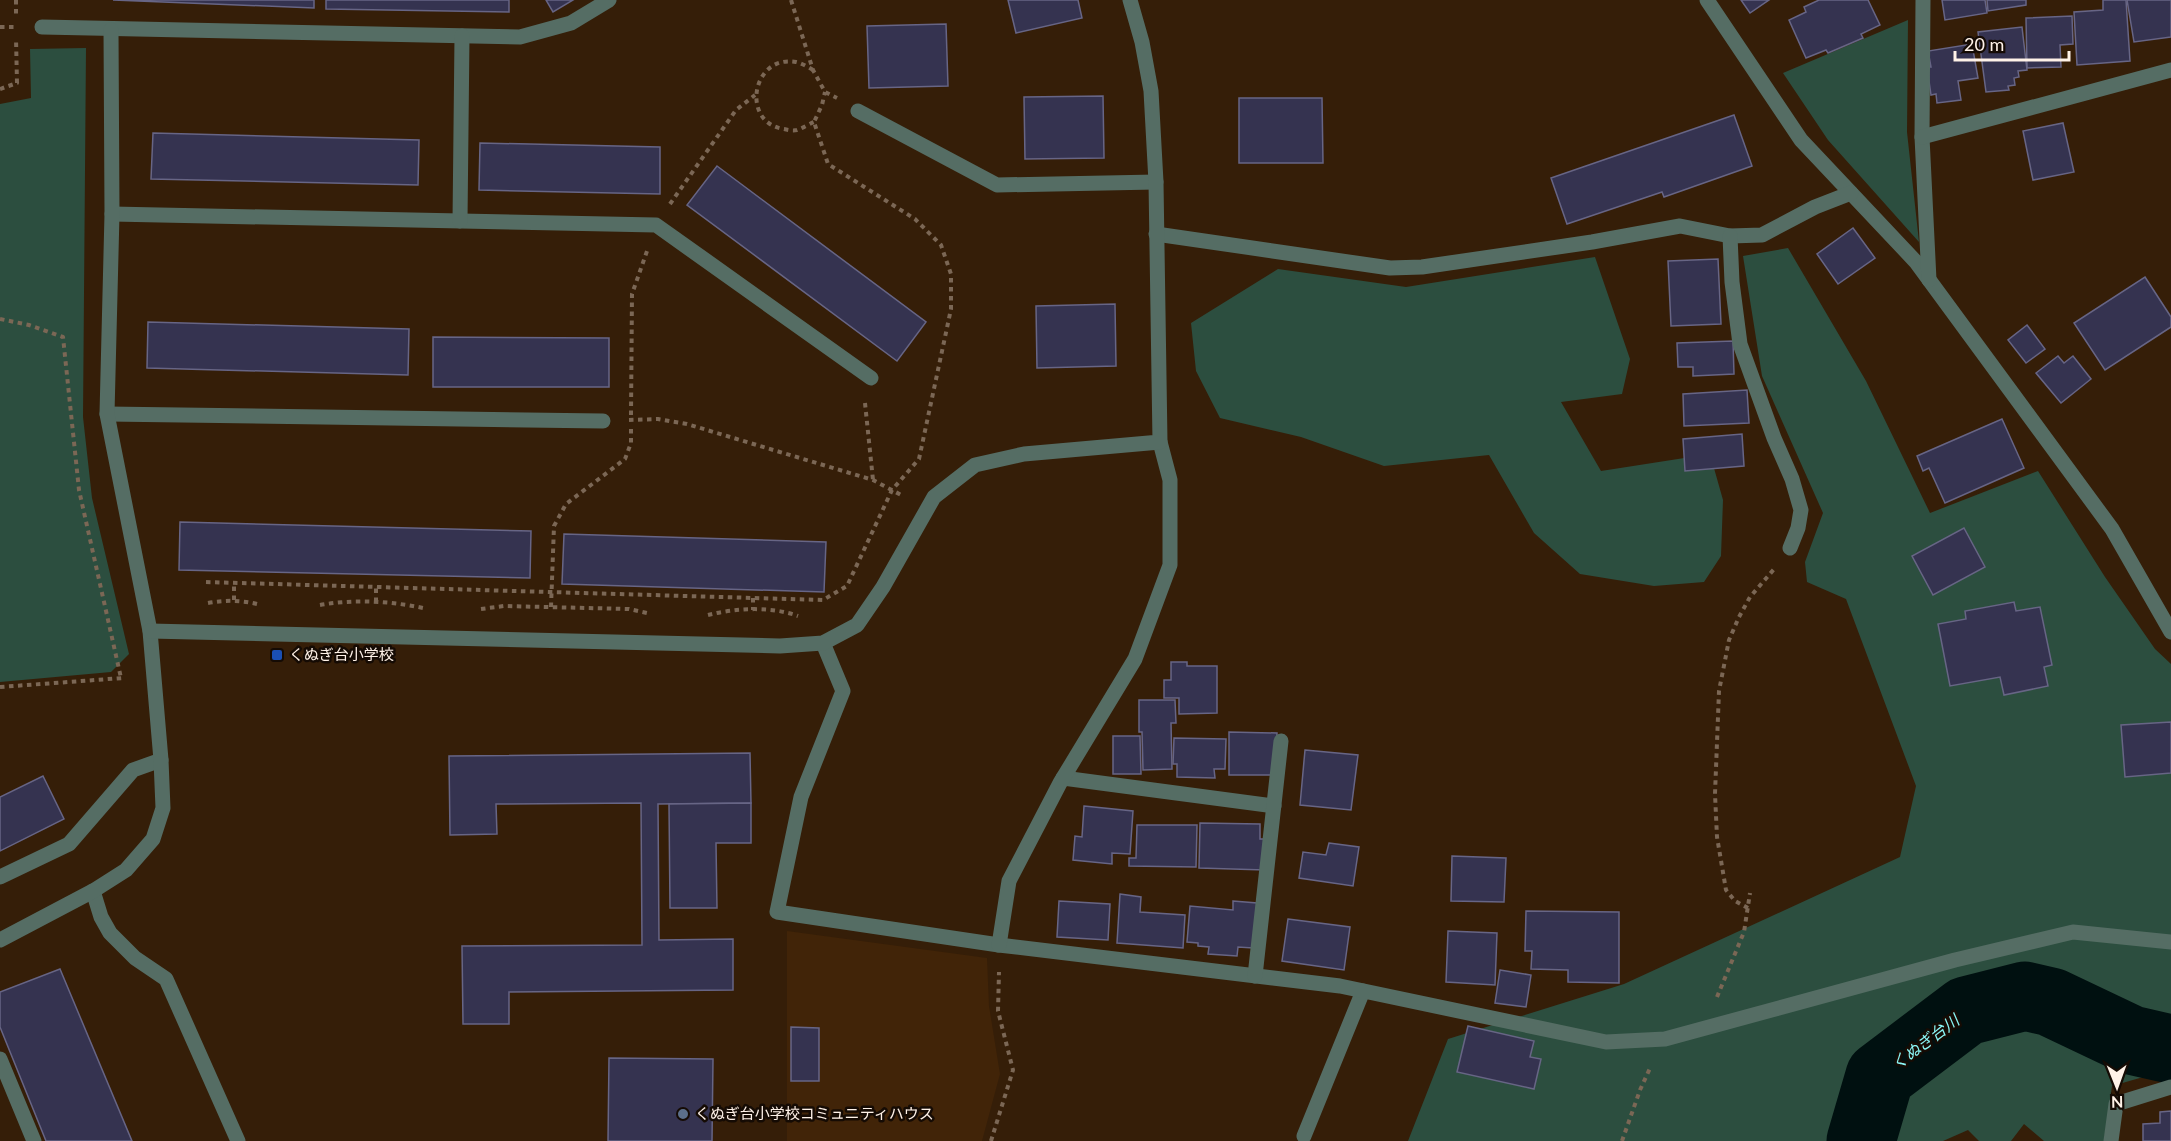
<svg xmlns="http://www.w3.org/2000/svg" width="2171" height="1141" viewBox="0 0 2171 1141" font-family="Lato,'Noto Sans JP',sans-serif">
<style>
.built{fill:#412408}
.green{fill:#2c4e3f}
.lines{fill:none;stroke-linecap:round;stroke-linejoin:round}
.river{stroke:#001010;stroke-width:69}
.building{fill:#353350;stroke:#676585;stroke-width:1.5}
.path{stroke:#7b6755;stroke-width:4;stroke-dasharray:4.5 4.5;stroke-linecap:butt}
.service{stroke:#556d64;stroke-width:15}
.minor{stroke:#556d64;stroke-width:15}
.tertiary{stroke:#556d64;stroke-width:15}
.transit-dot{fill:#1a4fb4;stroke:#150b04;stroke-width:2}
.service-dot{fill:#5c6f8a;stroke:#150b04;stroke-width:2}
.labels{text-anchor:middle;stroke-width:5;stroke-linejoin:round;paint-order:stroke}
.poi-label{font-size:15px;fill:#fff2e8;stroke:#150b04;text-anchor:start}
.water-label{font-size:16px;font-style:italic;fill:#8bf7f7;stroke:#150b04}
</style>
<rect width="100%" height="100%" fill="#351e08"/>
<polygon class="built" points="787,931 987,958 989,1006 1000,1074 982,1141 787,1141"/>
<g class="green">
<polygon points="1908,20 1907,132 1919,242 1828,140 1783,73"/>
<polygon points="86,48 83,417 92,498 129,654 111,672 0,682 0,104 31,98 30,49"/>
<polygon points="1788,248 1866,381 1930,513 2038,471 2105,577 2155,649 2171,664 2171,1069 2112,1086 2104,1141 2044,1141 2024,1124 2011,1141 1979,1141 1968,1130 1943,1141 1408,1141 1448,1039 1624,984 1900,857 1916,786 1846,599 1807,582 1805,562 1823,513 1762,376 1743,256"/>
<polygon points="1595,257 1630,359 1622,394 1561,402 1601,471 1710,454 1723,500 1721,556 1704,582 1654,586 1580,574 1534,533 1489,455 1384,466 1301,437 1220,418 1196,371 1191,323 1278,269 1406,287"/>
</g>
<g class="lines">
<polyline class="river" points="1861,1141 1880,1076 1966,1011 2025,996 2051,1002 2131,1040 2171,1049"/>
</g>
<g class="building">
<polygon points="113,0 314,0 314,8"/>
<polygon points="326,0 509,0 509,12 326,9"/>
<polygon points="546,0 573,0 553,12"/>
<polygon points="1008,0 1078,0 1082,18 1016,33"/>
<polygon points="1741,0 1769,0 1750,13"/>
<polygon points="1819,0 1868,0 1880,25 1861,34 1863,38 1828,53 1826,50 1806,58 1789,20 1806,12 1804,7"/>
<polygon points="1942,0 1985,0 1987,13 1945,20"/>
<polygon points="1987,0 2026,0 2026,5 1988,11"/>
<polygon points="2103,0 2126,0 2130,61 2077,65 2074,12 2103,10"/>
<polygon points="2127,0 2171,0 2171,37 2134,42"/>
<polygon points="2072,16 2073,44 2060,45 2061,67 2027,68 2026,18"/>
<polygon points="946,24 948,86 869,88 867,26"/>
<polygon points="2022,27 2027,70 2018,71 2019,77 2014,78 2015,85 2008,86 2009,90 1986,92 1978,32"/>
<polygon points="1972,44 1978,78 1958,81 1961,100 1937,103 1936,94 1931,95 1927,67 1931,67 1928,51"/>
<polygon points="1103,96 1104,158 1025,159 1024,97"/>
<polygon points="1239,98 1322,98 1323,163 1239,163"/>
<polygon points="1734,115 1752,166 1664,197 1662,192 1567,224 1551,178"/>
<polygon points="2063,123 2074,172 2033,180 2023,131"/>
<polygon points="153,133 419,140 418,185 151,179"/>
<polygon points="480,143 660,147 660,194 479,190"/>
<polygon points="717,166 926,322 897,361 687,205"/>
<polygon points="1853,228 1875,258 1838,284 1817,254"/>
<polygon points="1718,259 1721,324 1671,326 1668,261"/>
<polygon points="2145,277 2171,317 2171,327 2105,370 2074,323"/>
<polygon points="1115,304 1116,366 1037,368 1036,306"/>
<polygon points="148,322 409,329 408,375 147,368"/>
<polygon points="2027,325 2045,349 2026,363 2008,340"/>
<polygon points="433,337 609,338 609,387 433,387"/>
<polygon points="1733,341 1734,374 1693,376 1693,367 1678,367 1677,343"/>
<polygon points="2058,356 2064,363 2073,356 2091,379 2061,403 2036,373"/>
<polygon points="1747,390 1749,423 1684,426 1683,394"/>
<polygon points="2002,419 2024,468 1945,503 1929,468 1923,471 1917,456"/>
<polygon points="1742,434 1744,466 1685,471 1683,439"/>
<polygon points="180,522 531,531 530,578 179,570"/>
<polygon points="1964,528 1985,567 1933,595 1912,556"/>
<polygon points="564,534 826,542 824,592 562,584"/>
<polygon points="2014,602 2016,611 2040,607 2052,665 2044,667 2048,686 2004,695 2000,677 1950,686 1938,624 1966,619 1965,611"/>
<polygon points="1171,662 1187,662 1187,666 1217,666 1217,713 1179,714 1179,698 1164,698 1164,680 1171,680"/>
<polygon points="1139,700 1175,700 1176,723 1171,723 1172,769 1143,770 1142,732 1139,732"/>
<polygon points="2171,722 2171,773 2125,777 2121,725"/>
<polygon points="1229,732 1277,733 1276,775 1229,775"/>
<polygon points="1113,736 1140,736 1141,774 1113,774"/>
<polygon points="1174,738 1226,739 1225,769 1214,769 1215,778 1177,777 1177,764 1173,764"/>
<polygon points="1305,750 1358,755 1351,810 1300,805"/>
<polygon points="750,753 751,803 658,804 659,940 733,939 733,990 509,992 509,1024 463,1024 462,946 642,945 641,803 496,804 497,834 450,835 449,756"/>
<polygon points="43,776 64,819 0,851 0,797"/>
<polygon points="751,803 751,843 716,843 717,908 670,908 669,804"/>
<polygon points="1084,806 1133,811 1130,854 1112,853 1112,864 1073,860 1075,836 1082,837"/>
<polygon points="1200,823 1260,824 1260,839 1266,839 1265,870 1199,868"/>
<polygon points="1137,825 1197,825 1196,867 1129,866 1129,858 1136,858"/>
<polygon points="1329,843 1359,847 1353,886 1299,878 1303,852 1326,855"/>
<polygon points="1452,856 1506,858 1504,902 1451,901"/>
<polygon points="1120,894 1141,897 1140,912 1185,915 1183,948 1117,943"/>
<polygon points="1059,901 1110,904 1108,940 1057,937"/>
<polygon points="1233,901 1257,903 1253,948 1238,947 1237,956 1208,954 1209,947 1198,946 1198,943 1187,942 1190,906 1233,910"/>
<polygon points="1526,911 1619,912 1619,983 1568,982 1568,970 1531,969 1532,951 1525,951"/>
<polygon points="1288,919 1350,927 1344,970 1282,961"/>
<polygon points="1448,931 1497,933 1495,985 1446,982"/>
<polygon points="60,969 132,1141 46,1141 0,1027 0,992"/>
<polygon points="1500,970 1531,975 1526,1007 1495,1003"/>
<polygon points="1468,1026 1534,1041 1530,1057 1541,1059 1534,1089 1457,1072"/>
<polygon points="791,1027 819,1028 819,1081 791,1081"/>
<polygon points="609,1058 713,1059 712,1141 608,1141"/>
<polygon points="2171,1111 2171,1141 2143,1141 2143,1124 2160,1123 2160,1112"/>
</g>
<g class="lines">
<g class="path">
<polyline points="16,0 16,16"/>
<polyline points="791,0 813,70 825,92 837,98"/>
<polyline points="0,27 17,27"/>
<path d="M813,70C808,67 801,63 796,62C752,54 740,123 784,129C788,130 793,131 797,130C803,128 809,124 814,122"/>
<polyline points="0,89 17,83 16,38"/>
<polyline points="670,204 736,110 755,95"/>
<polyline points="0,319 29,325 63,337 79,490 121,678"/>
<polyline points="865,403 873,480"/>
<polyline points="631,415 632,294 647,251"/>
<polyline points="629,420 658,419 687,424 873,480 903,496"/>
<polyline points="206,582 823,600 847,586 892,490 919,459 951,309 951,274 941,245 915,219 828,164 814,122 822,105 825,92"/>
<polyline points="753,598 753,610"/>
<polyline points="234,600 234,583"/>
<polyline points="376,602 376,587"/>
<path d="M208,603C225,600 240,600 257,604"/>
<path d="M320,605C354,599 390,601 423,608"/>
<polyline points="551,607 554,526 566,504 625,459 631,443 631,428"/>
<polyline points="481,609 504,606 629,609 647,613"/>
<path d="M708,615C736,608 771,606 798,616"/>
<polyline points="0,687 123,678"/>
<polyline points="1748,908 1735,901 1726,890 1717,837 1715,794 1719,691 1729,640 1739,617 1750,597 1775,568"/>
<polyline points="1717,997 1744,932 1750,893"/>
<polyline points="991,1141 1013,1070 998,1011 999,972"/>
<polyline points="1622,1141 1640,1090 1651,1066"/>
</g>
<g class="service">
<polyline points="42,27 520,37 571,23 609,0"/>
<polyline points="858,111 997,185 1156,182"/>
<polyline points="112,214 656,225 871,378"/>
<polyline points="460,221 462,36"/>
<polyline points="107,414 603,421"/>
<polyline points="0,877 69,844 133,770 161,760"/>
<polyline points="93,891 101,917 110,933 135,958 166,979 238,1141"/>
<polyline points="0,1059 34,1141"/>
<polyline points="1304,1136 1363,991"/>
</g>
<g class="minor">
<polyline points="1707,0 1801,140 1916,262 2112,529 2171,632"/>
<polyline points="1923,0 1922,137 1929,280"/>
<polyline points="1922,137 2171,70"/>
<polyline points="1156,234 1390,268 1422,267 1592,242 1680,226 1730,236 1762,235 1815,207 1851,193"/>
<polyline points="1730,236 1732,282 1740,344 1774,438 1792,479 1801,510 1798,528 1790,548"/>
<polyline points="823,643 843,691 801,797 777,912 999,945 1340,986 1606,1042 1665,1039 1955,960 2073,932 2171,942"/>
<polyline points="1063,778 1274,806"/>
<polyline points="0,940 93,891 126,870 153,839 163,808 161,760 150,631 107,414 112,214 111,30"/>
<polyline points="999,945 1009,881 1060,783 1135,659 1170,565 1170,480 1160,442"/>
<polyline points="1255,976 1281,741"/>
<polyline points="2111,1141 2116,1104 2171,1087"/>
</g>
<polyline class="tertiary" points="150,631 780,646 823,643 857,625 883,587 934,497 975,465 1024,454 1160,442 1156,182 1151,91 1142,42 1130,0"/>
</g>
<rect class="transit-dot" x="271" y="649" width="12" height="12" rx="3"/>
<circle class="service-dot" cx="683" cy="1114" r="6"/>
<g class="labels">
<g class="poi-label">
<text x="289" y="660">くぬぎ台小学校</text>
<text x="695" y="1119">くぬぎ台小学校コミュニティハウス</text>
</g>
<g class="water-label">
<text transform="translate(1925 1042) rotate(-37)" y="6">くぬぎ台川</text>
</g>
</g>
<g transform="translate(2117 1087) rotate(179)" stroke="#150b04" stroke-width="4.5" paint-order="stroke">
<path d="M0-4.5L10 22L0 15L-10 22Z" fill="#fff2e8"/>
<text y="-9" font-size="16" font-weight="bold" text-anchor="middle" fill="#fff2e8">N</text>
</g>
<path d="M1955 51v9h114v-9" fill="none" stroke="#fff2e8" stroke-width="3"/>
<text x="1964" y="51" font-size="18" fill="#fff2e8" stroke="#150b04" stroke-width="4.5" paint-order="stroke">20 m</text>
</svg>
